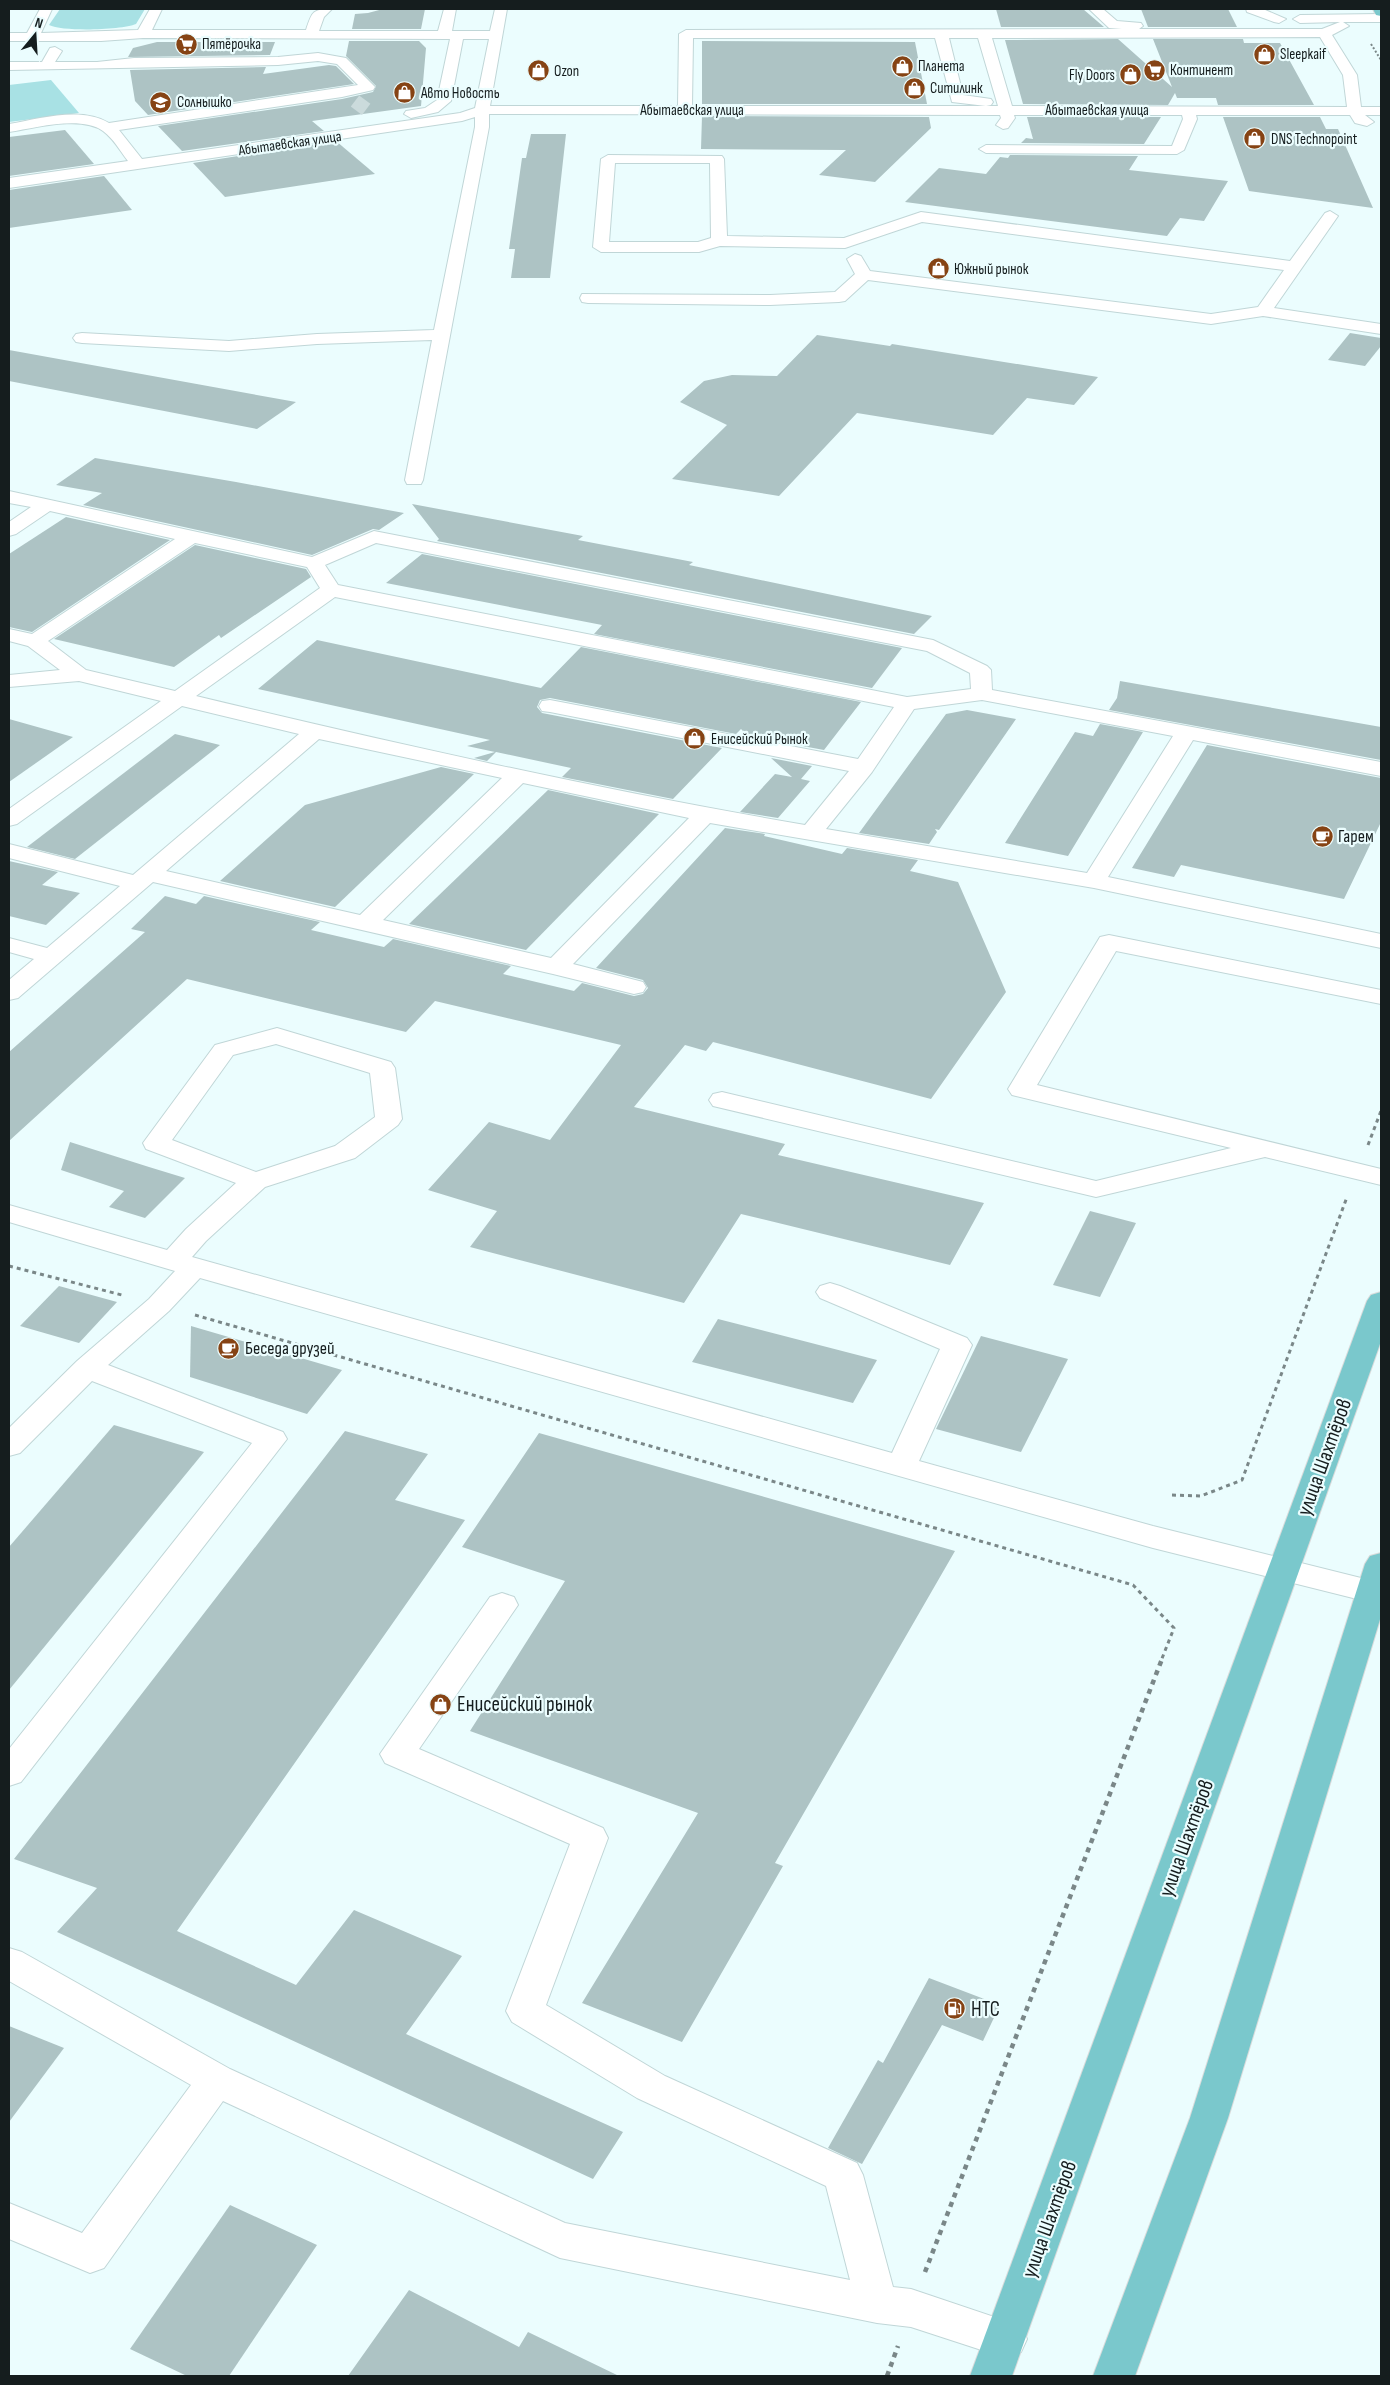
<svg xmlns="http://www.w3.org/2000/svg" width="1390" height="2385" viewBox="0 0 1390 2385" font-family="'Sofia Sans Condensed',sans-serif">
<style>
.green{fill:#a8e1e4}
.building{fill:#adc3c4}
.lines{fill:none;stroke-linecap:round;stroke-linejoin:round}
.minor-tunnel{stroke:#cbdbdc;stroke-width:14;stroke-dasharray:14 8;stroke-linecap:butt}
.minor-casing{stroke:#c0d6d7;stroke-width:2}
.major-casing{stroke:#dadbdb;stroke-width:2}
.path-far2{stroke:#7a8788;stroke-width:2;stroke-dasharray:2 2;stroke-linecap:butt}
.path-far1{stroke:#7a8788;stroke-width:3;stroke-dasharray:4 4;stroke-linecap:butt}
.path{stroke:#7a8788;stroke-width:4.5;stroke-dasharray:5 5;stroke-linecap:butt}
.minor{fill:#fff;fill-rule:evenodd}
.major{fill:#7ac8cc;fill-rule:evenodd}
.labels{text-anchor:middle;stroke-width:4.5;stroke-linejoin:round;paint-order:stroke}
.far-poi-label{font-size:15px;fill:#151d1e;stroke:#ebfdfe;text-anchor:start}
.far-street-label{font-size:15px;fill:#151d1e;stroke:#ebfdfe}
.poi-label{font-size:18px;fill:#151d1e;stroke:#ebfdfe;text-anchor:start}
.near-street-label{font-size:21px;fill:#151d1e;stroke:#ebfdfe}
.near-poi-label{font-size:21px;fill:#151d1e;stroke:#ebfdfe;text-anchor:start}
</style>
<rect width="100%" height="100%" fill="#ebfdfe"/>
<g class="green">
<path d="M60,9H145L136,24C122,30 63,32 49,25Z"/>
<polygon points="51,80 79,113 9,122 9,85"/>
</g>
<g class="building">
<polygon points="383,9 425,9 421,29 352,29 355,14 368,13"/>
<polygon points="996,9 1083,9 1104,27 1001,27"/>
<polygon points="1141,9 1228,9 1237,27 1148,27"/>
<polygon points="1118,39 1172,87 1153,39 1243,39 1244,43 1280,43 1314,105 1218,105 1216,98 1177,98 1175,93 1168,105 1023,104 1005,40"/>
<polygon points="349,41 419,41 426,48 421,106 312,121 324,131 182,151 158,126 342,99 373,92 376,86 346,56"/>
<polygon points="702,41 915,42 927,104 702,104"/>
<polygon points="157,42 275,42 270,55 128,57 133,48"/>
<polygon points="329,65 336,66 354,84 148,115 135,101 130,70 266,67 263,74"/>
<polygon points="702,116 929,117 931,128 875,182 819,175 846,150 701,149"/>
<polygon points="1027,117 1161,117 1144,144 1021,143 1026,138 1033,139"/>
<polygon points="1223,117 1320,117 1326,129 1338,129 1373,208 1249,191"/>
<polygon points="65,130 94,164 9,176 9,137"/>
<polygon points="531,134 566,134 550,278 511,278 515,249 509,249 522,158 526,158"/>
<polygon points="336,141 375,174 225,197 193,163"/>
<polygon points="1010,155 1138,156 1129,170 1228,181 1204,221 1180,218 1167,236 905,202 939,168 986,174 1000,157 1008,158"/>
<polygon points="104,176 132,210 9,228 9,190"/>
<polygon points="1350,333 1381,338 1381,346 1365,366 1328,360"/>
<polygon points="817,335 890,346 892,344 1098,377 1074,405 1027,398 993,435 857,413 779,496 672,479 727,425 680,402 704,381 732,375 777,376"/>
<polygon points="9,350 296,402 257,429 9,381"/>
<polygon points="95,458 236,482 404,513 379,530 373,529 312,555 83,505 102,493 56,485"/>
<polygon points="412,504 583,536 578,540 693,562 689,565 932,616 914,634 437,541 439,539"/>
<polygon points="66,517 170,540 32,632 9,627 9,554"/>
<polygon points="195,545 306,569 311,577 221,638 219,635 174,667 54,639"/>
<polygon points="422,554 902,648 872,688 594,634 602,625 386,583"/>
<polygon points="317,640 541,688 581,647 861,702 824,750 748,736 741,729 736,734 550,698 540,700 537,707 542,713 722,748 673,799 562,777 571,768 496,752 487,761 474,758 495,752 467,746 490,740 258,689"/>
<polygon points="1120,681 1381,727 1381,760 1109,710 1117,698"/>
<polygon points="967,710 1016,719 939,830 935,829 937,832 929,844 859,833 946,714"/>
<polygon points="9,719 73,737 9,782"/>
<polygon points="1100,724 1143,732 1068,856 1005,843 1075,732 1093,736"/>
<polygon points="175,734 220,745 75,859 27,847"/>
<polygon points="1207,745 1381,778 1381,822 1344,899 1181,865 1174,877 1132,868"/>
<polygon points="771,758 812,766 801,779 810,781 778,818 740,812 775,774 792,777"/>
<polygon points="441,767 474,774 335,907 220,881 305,805"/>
<polygon points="548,790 659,814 526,950 409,924"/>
<polygon points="725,828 765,834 764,836 842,854 847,848 918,860 910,871 958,882 1006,992 931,1099 713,1042 706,1051 685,1045 634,1107 785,1144 778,1155 984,1203 950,1265 741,1214 684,1303 470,1247 497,1211 428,1190 489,1122 550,1140 621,1045 435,1001 406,1032 187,979 9,1141 9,1052 145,932 131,929 165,896 196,904 204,896 320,922 311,930 384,947 393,939 511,966 503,974 574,991 582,983 634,996 643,994 648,988 643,980 596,968"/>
<polygon points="9,861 58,872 42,885 80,893 46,925 9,916"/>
<polygon points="70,1142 149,1167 185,1178 145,1218 109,1207 124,1191 61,1170"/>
<polygon points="1090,1211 1136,1223 1100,1297 1053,1285"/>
<polygon points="59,1286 117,1302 79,1343 20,1326"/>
<polygon points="718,1319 877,1360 853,1403 692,1362"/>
<polygon points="191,1326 342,1370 307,1414 190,1377"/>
<polygon points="981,1336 1068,1359 1021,1452 936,1429"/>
<polygon points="114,1425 204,1452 9,1690 9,1547"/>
<polygon points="345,1431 428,1454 395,1500 465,1520 177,1931 296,1985 354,1910 462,1956 406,2034 623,2132 593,2179 57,1932 97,1888 14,1859"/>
<polygon points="539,1433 955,1551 775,1863 783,1866 682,2042 582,2003 698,1813 470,1731 565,1581 462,1547"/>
<polygon points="929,1978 1000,2005 983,2041 942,2025 862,2164 828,2148 878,2060 883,2063"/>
<polygon points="9,2026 64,2048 9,2122"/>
<polygon points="230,2205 317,2245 229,2376 187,2376 130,2349"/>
<polygon points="409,2290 519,2347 528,2332 619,2376 348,2376"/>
</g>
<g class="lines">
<polyline class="minor-tunnel" points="355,101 371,113"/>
<defs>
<g id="minor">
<path d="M40,9H52L41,33L138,30L150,9H162L152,30H306C312,12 312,9 332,9L324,17L319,31H438L444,9H456L452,31H490L495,9H507L490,106H678L679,34L686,30L1122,29L1109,28L1089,9H1103L1117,21L1141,23L1143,26L1139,29H1322L1340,22L1300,23L1293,19L1300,15L1381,14V22H1343L1349,26L1332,35L1357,75L1361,107H1381V115H1365L1374,122L1367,126L1355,123L1350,115H1196L1197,119L1184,150L1177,154L986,153L979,149L986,145L1172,146L1183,119L1182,115H1014L1015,118L1008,128L1003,129L996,125L1001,118L1000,115L489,114V127L423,480L421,484H407L405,480L432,340L317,344L229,351L82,343L76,342L73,338L76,334L82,333L229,341L317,334L434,330L475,127V117L462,121L9,188V178L128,161C120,151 114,139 103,131C81,115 35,128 9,132V124C39,119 81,106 109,123L358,85L337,64L318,61L278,65L9,70V62H42L50,48L55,47L62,51L55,62H97L134,58L278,57L318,53L346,58L375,87L373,90L342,97L119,130L142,159L460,113L475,108L489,39H463L451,101L438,112L411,118L404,114L406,111L425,108L437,100L450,39L143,38L101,41H9V33H27ZM1320,37L1343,75L1347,107L1012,106L992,38ZM693,38H935L952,102L986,106L991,105L993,102L991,99L963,95L949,38H978L998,106H692Z"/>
<polygon points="1246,9 1263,9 1286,19 1279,23 1274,22 1247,12"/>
<path d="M608,155L722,156L724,159L727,236L844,238L921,212L1290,261L1325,213L1330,211L1338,216L1274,308L1381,324V334L1263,316L1211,324L868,280L845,301L839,302L770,305L588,303L582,302L580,298L582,294L770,295L835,292L855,274L847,259L855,254L861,256L870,271L1211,314L1258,307L1284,270L922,222L845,248L720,246L699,252H601L593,247L601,159ZM615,163H710L711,238L698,242H609Z"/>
<path d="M9,491L312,557L374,531L933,640L987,666L991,670L992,690L1381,762V776L1193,740L1108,877L1381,934V948L1094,888L710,823L573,964L643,982L646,987L643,992L634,994L553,974L153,882L18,998L9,1000V980L34,959L9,952V938L47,948L120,886L9,858V844L133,875L299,734L182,706L17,824L9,826V809L161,701L79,681L9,687V675L60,670L28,646L9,641V629L32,634L175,539L50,511L16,534L9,536V522L31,507L9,503ZM195,543L307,567L320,588L175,691L86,670L48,641ZM376,543L927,651L970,673L971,689L907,697L338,585L325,565ZM335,597L894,707L858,759L550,700L542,701L539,706L542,711L550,712L849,771L805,825C600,790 397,744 196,696ZM982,700L1173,736L1087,873L826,829L872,772L914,709ZM319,739L502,778L360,915L166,871ZM523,783L689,818L551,958L383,920Z"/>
<polygon points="1109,935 1381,990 1381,1004 1116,951 1037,1085 1381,1169 1381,1185 1265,1157 1096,1197 713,1106 709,1100 713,1094 722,1092 1096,1181 1231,1148 1012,1095 1008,1089 1097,942 1100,937"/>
<path d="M277,1028L391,1062L395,1068L402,1119L398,1125L355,1158L265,1187L206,1241L192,1257L892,1453L940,1349L820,1298L816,1292L820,1286L830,1283L840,1286L967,1338L972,1345L919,1461L1153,1526L1381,1583V1605L1153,1548L200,1278L169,1311L108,1365L283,1432L287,1439L21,1782L9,1786V1749L252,1443L92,1381L20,1453L9,1456V1428L77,1361L149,1299L175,1271L9,1222V1205L167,1250L186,1229L236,1183L146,1149L143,1143L215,1045ZM276,1044L370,1073L375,1117L335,1146L256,1172L172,1140L233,1055Z"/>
<polygon points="502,1593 514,1597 518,1605 419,1749 603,1828 608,1838 546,2005 665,2076 857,2163 863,2175 893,2287 911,2289 1021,2326 1027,2339 1021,2352 1006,2358 911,2327 877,2323 560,2258 223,2101 104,2268 90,2273 9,2239 9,2203 82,2233 191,2085 9,1981 9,1948 22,1952 230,2069 565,2223 850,2280 826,2186 637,2098 512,2022 506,2011 570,1844 385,1763 380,1754 490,1597"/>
</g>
<g id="major">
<polygon points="1373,9 1381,9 1381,16 1376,15"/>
<polygon points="1381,1292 1381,1341 1012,2376 970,2376 1367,1301 1371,1295"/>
<polygon points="1381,1553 1381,1616 1228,2118 1135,2376 1093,2376 1190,2118 1365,1564 1370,1556"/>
</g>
</defs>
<use href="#minor" class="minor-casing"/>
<use href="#major" class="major-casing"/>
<polyline class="path-far2" points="1371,44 1381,60"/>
<g class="path-far1">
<polyline points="1368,1145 1381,1111"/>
<polyline points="9,1266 122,1295"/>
<polyline points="195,1315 1133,1585 1174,1628 1161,1661"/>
<polyline points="1172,1495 1201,1496 1242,1480 1347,1197"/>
</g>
<g class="path">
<polyline points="925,2272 1162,1659"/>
<polyline points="887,2376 898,2346"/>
</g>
<use href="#minor" class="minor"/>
<use href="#major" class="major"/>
</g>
<defs>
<symbol id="supermarket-disc" viewBox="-11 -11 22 22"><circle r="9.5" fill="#864314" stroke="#ebfdfe"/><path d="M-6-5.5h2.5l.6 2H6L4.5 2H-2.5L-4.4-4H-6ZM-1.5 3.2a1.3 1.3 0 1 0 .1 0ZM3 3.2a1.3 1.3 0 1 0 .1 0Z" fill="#fff"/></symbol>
<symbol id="shop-disc" viewBox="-11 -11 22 22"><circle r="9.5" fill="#864314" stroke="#ebfdfe"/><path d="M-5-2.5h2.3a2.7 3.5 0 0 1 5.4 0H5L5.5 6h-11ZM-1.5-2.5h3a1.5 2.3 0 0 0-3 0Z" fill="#fff"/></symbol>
<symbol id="school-disc" viewBox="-11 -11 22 22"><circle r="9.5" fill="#864314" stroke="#ebfdfe"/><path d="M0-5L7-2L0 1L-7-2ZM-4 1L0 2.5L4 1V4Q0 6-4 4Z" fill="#fff"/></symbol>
<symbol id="cafe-disc" viewBox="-11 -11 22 22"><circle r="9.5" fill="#864314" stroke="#ebfdfe"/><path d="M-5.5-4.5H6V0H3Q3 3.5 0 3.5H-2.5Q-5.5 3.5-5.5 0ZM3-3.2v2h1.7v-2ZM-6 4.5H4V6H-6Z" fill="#fff"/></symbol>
<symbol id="fuel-disc" viewBox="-11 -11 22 22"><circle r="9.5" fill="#864314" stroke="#ebfdfe"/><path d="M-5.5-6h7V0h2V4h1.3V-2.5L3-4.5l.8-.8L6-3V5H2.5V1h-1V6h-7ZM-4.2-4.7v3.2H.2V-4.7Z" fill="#fff"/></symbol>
</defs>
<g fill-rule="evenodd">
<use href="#supermarket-disc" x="174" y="32" width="25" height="25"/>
<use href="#shop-disc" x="1252" y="42" width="25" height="25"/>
<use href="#shop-disc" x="890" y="54" width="25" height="25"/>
<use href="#supermarket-disc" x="1142" y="58" width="25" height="25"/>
<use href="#shop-disc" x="526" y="58" width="25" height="25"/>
<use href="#shop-disc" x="1118" y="62" width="25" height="25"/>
<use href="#shop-disc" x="902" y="76" width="25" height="25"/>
<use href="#shop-disc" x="392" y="80" width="25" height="25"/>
<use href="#school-disc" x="148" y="90" width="25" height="25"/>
<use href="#shop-disc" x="1242" y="126" width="25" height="25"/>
<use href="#shop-disc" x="926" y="256" width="25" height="25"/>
<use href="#shop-disc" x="682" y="726" width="25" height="25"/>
<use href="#cafe-disc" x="1310" y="824" width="25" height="25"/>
<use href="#cafe-disc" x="216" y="1336" width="25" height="25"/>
<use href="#shop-disc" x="428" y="1692" width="25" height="25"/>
<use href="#fuel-disc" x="942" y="1996" width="25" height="25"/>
</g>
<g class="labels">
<g class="far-poi-label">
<text x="202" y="49">Пятёрочка</text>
<text x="1280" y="59">Sleepkaif</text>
<text x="918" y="71">Планета</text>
<text x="1170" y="75">Континент</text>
<text x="554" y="76">Ozon</text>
<text x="1115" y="80" text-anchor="end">Fly Doors</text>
<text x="930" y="93">Ситилинк</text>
<text x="421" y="98">Авто Новость</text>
<text x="177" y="107">Солнышко</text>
<text x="1271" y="144">DNS Technopoint</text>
<text x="954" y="274">Южный рынок</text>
<text x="711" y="744">Енисейский Рынок</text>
</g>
<g class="far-street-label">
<text x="692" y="115">Абытаевская улица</text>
<text x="1097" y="115">Абытаевская улица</text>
<text transform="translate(290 143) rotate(-8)" y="5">Абытаевская улица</text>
</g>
<g class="poi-label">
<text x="1338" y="842">Гарем</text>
<text x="245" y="1354">Беседа друзей</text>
</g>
<g class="near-street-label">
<text transform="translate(1324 1457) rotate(-70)" y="7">улица Шахтёров</text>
<text transform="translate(1186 1838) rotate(-70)" y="7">улица Шахтёров</text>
<text transform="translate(1049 2219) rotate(-70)" y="7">улица Шахтёров</text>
</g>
<g class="near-poi-label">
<text x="457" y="1711">Енисейский рынок</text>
<text x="971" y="2016">НТС</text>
</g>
</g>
<rect width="1390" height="2385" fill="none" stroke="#151d1e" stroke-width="20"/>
<g transform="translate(35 35) rotate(18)" stroke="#ebfdfe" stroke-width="4" paint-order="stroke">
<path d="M0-4L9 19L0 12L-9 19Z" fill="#151d1e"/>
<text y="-8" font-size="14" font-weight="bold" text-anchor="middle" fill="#151d1e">N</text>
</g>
</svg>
